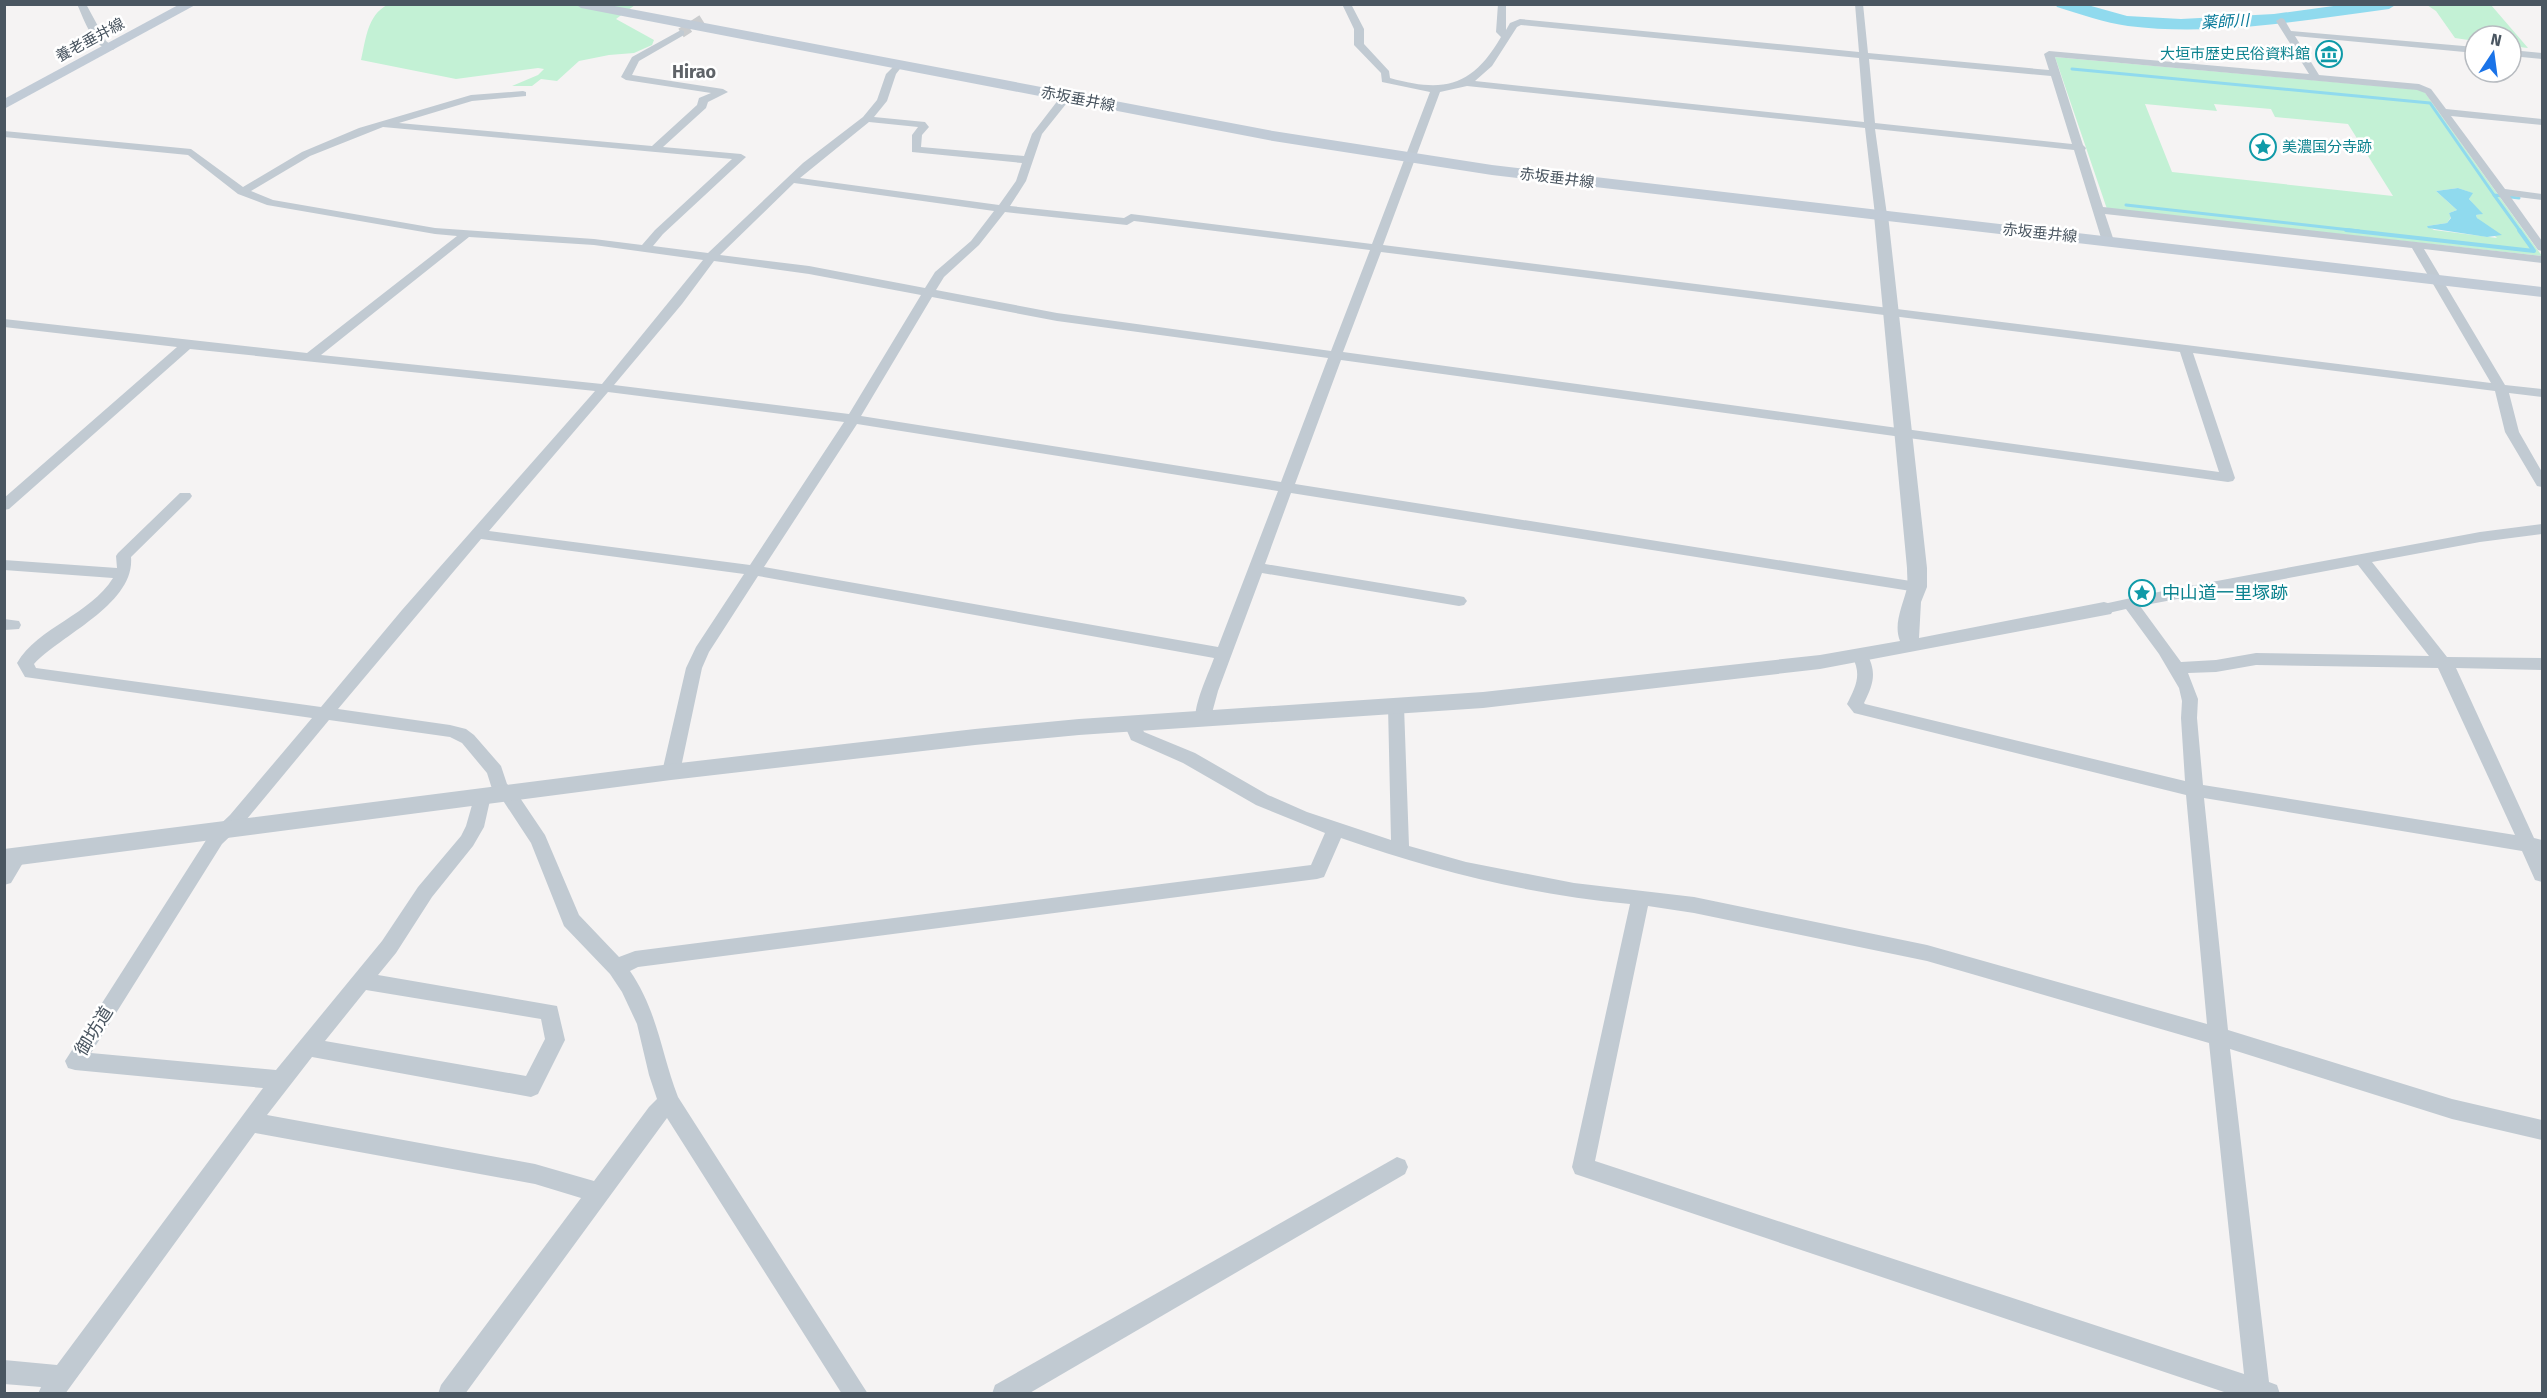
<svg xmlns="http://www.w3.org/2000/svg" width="2547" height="1398" viewBox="0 0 2547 1398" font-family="'Fira Sans','Noto Sans JP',sans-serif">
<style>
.green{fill:#c3f1d5;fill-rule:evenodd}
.water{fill:#90daee}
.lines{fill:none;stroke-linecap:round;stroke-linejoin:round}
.stream-far1{stroke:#90daee;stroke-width:3}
.stream{stroke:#90daee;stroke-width:4}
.river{fill:#90daee;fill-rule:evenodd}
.minor-tunnel{stroke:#caccce;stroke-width:10;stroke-dasharray:10 5;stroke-linecap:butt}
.minor{fill:#c1cad2;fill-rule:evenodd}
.tertiary{fill:#c1cad2;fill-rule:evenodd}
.secondary{fill:#c1cbd6;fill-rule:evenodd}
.labels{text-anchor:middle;stroke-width:5;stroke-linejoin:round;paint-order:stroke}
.far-street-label{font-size:15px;fill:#4a5661;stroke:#fff}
.far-culture-label{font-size:15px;fill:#0d838f;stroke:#fff;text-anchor:end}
.far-water-label{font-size:16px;font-style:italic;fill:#0c7c9b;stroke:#fff}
.far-quarter-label{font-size:18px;font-weight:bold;fill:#5f6368;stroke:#fff}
.culture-label{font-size:18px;fill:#0d838f;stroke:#fff;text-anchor:start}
.street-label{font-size:18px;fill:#4a5661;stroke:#fff}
</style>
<rect width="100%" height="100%" fill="#f5f3f3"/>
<g class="green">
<path d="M387,5H635L616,19L654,40L652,45L634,53L609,55L579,61L557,81L541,79L532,86H512L538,75L544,69L538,68L456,79L361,60C366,39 367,16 387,5Z"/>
<polygon points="2427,5 2491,5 2528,48 2511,46 2511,36 2475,36 2475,41 2455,38 2436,11"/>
<path d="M2055,57L2423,90L2542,256L2107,209ZM2145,104L2217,111L2214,104L2271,109L2275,117L2348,124L2393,196L2172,172ZM2458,188L2472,193L2469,199L2482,214L2476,215L2477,218L2497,238L2434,230L2427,226L2447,223L2451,217L2449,213L2457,210L2436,191Z"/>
</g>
<polygon class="water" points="2458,188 2473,193 2469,199 2483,214 2476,215 2477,218 2502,235 2487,237 2428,228 2427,226 2447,223 2451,218 2449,213 2457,210 2436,191"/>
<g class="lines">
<g class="stream-far1">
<polyline points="2072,69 2430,103 2494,195 2519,198"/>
<polyline points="2494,195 2520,231"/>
<polyline points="2126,205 2359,231"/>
</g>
<polyline class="stream" points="2346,230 2534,251 2519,230"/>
<path class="river" d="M2055,4H2084L2127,16L2181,19L2274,14L2348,4H2397L2389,9C2304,20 2214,37 2128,26C2105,23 2080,14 2057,7Z"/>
<polyline class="minor-tunnel" points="681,33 703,19"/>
<g class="minor">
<path d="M77,4H86L106,41L115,48L113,50C94,51 84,19 77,4Z"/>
<path d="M1342,4H1351L1364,29V44L1389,71L1390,78C1444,93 1472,87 1501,37L1496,32L1498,4H1506V30L1510,23L1520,19L1859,52L1855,4H1863L1868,53L2049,70L2044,54L2049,51L2309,74L2276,21L2281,18L2284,19L2291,31L2475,47V53L2295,36L2319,75L2419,84L2431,89L2446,109L2542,119V125L2451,116L2505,189L2542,194V200L2510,196L2542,241V251L2538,250L2425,93L2417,90L2055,57L2083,145L2086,148L2085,150L2103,207L2542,256V263L2424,249L2505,385L2542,389V397L2509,393L2519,432L2542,472V487L2537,486L2505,432L2495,391L2193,353L2235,478L2233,481L2228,482L1341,360L1295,484L1917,582L1925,587L1917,592L1291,493L1265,564L1459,596L1464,597L1467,601L1464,605L1459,606L1262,573L1218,691L1209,724L1203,726L1197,724C1190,711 1209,673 1214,658L758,576L709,652L702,668L680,772L677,777L671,779L665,777L662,772L686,668L696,647L744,574L481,539L338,709L450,725L466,729L474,735L501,766L507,784L514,789L545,835L579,915L619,957L635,951L1311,865L1325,833L1256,805L1183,763L1131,740L1124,724L1126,720L1132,718L1138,720L1144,732L1195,753L1268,795L1307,812L1391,840L1388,706L1390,702H1402L1404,706L1409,846L1466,862L1574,883L1694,897L1927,945L2207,1024L2186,795L1854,713L1847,704C1856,686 1862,675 1852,656L1854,652H1866C1877,672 1874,683 1864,703L1865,704L2185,781L2181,718L2182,701L2179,688L2159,654L2126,609L2104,614L2099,613L2096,609L2099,605L2163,591L2480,532L2542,524V534L2480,542L2372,562L2447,657L2542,658V670L2456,668L2534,838L2542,840V882L2535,880L2522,851L2204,798L2228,1030L2452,1099L2542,1120V1140L2452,1119L2230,1049L2269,1382L2277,1385L2280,1394H2230L1575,1174L1572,1167L1630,904C1531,895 1435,871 1341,838L1324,877L1317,879L638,967L630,971C658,1012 661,1053 678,1097L868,1394H842L667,1118L465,1394H438L441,1385L581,1198L535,1184L255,1133L65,1394H38L41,1387L4,1384V1360L57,1365L263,1088L75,1070L68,1068L65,1061L210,834L230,815L312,718L25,677L17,663C38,627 90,615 113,578L4,570V560L117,568L116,556L118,553L180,493H190L192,496L190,499L131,557C135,604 62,634 34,664L36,668L321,707L402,610L595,391L190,349L9,509L4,510V498L177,347L4,327V319L307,353L457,236L435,234L267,205L238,194L188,155L4,137V131L191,149L243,187L302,152L359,128L471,95L523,91L526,92V96L472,101L399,123L652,146L697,105L699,98L711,93L626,80L621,77L632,57L681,30L684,31V35L639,61L632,75L723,89L728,92L708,102L706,108L663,147L741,154L746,157L663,234L653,246L708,253L803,163L863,117L877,100L886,74L898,62L903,65L896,74L887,101L874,117L925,122L929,127L922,135L921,147L1024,156L1032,134L1062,95H1070V99L1042,134L1026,181L1010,206L1124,218L1131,214L1372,244L1430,92L1382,82L1381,73L1354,45V29ZM1521,25L1859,58L1864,122L1475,81L1492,66L1517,27ZM1869,59L2051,76L2072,144L1875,123ZM1467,86L1865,128L1875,215L1881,218L1887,215L1875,129L2074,150L2102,241L2108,244L2114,241L2105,214L2412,248L2491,383L1383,245L1440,92ZM869,122L918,127L912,135V152L1022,163L1016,181L999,205L800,178ZM383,127L732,159L655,230L642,245L594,239L435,228L273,200L251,191L310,156ZM794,183L994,211L971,241L935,272L925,288L809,266L720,255ZM1005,212L1127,225L1134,221L1370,250L1331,351L1057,313L936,290L944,277L979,245ZM469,237L594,245L703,260L602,384L321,355ZM1381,252L2180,352L2219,472L1343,352ZM714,261L809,274L921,295L849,414L614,385L682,304ZM932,297L1057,321L1328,358L1281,482L861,416ZM608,392L844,422L750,565L489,531ZM857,424L1278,491L1218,647L764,567ZM2358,565L2429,656L2256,653L2216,660L2181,662L2140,606ZM2256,665L2438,668L2515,835L2203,785L2197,718L2198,699L2188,673L2216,672ZM329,720L450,737L462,743L487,773L493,792L502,799L531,843L564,926L610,974L622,992L637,1024L649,1075L657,1099L649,1107L594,1181L535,1164L267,1115L312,1057L531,1097L538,1094L565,1040L557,1006L378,975L396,953L432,897L473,846L484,827L491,796L488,791L482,789L476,791L466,826L461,836L418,887L382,941L276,1070L91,1053L222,844L242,825ZM1648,906L1694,913L1927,961L2209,1043L2244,1374L1595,1161ZM366,990L541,1019L545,1039L526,1076L325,1041Z"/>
<polygon points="2511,50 2542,53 2542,59 2511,56"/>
<polygon points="4,619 19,621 21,625 19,629 4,630"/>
<path d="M18,849L24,851L27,856L11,883L4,885C4,871 2,854 18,849Z"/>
<polygon points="1397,1157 1405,1160 1408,1167 1405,1174 1028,1394 992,1394 995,1385"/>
</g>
<path class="tertiary" d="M1881,211L1888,215L1927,568V587L1921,602L1919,638L2104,602L2111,604L2114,609L2111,614L1820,669L1483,708L1079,735L975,745L671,780L4,867V849L671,764L975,729L1079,719L1483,692L1820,655L1900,641C1893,624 1903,605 1907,588C1908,582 1907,574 1907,568L1874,215Z"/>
<g class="secondary">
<polygon points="180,4 197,4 4,109 4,99"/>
<polygon points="575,4 604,4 1273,131 1492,165 2542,287 2542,297 1492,175 1273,141 581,8"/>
</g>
</g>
<defs>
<symbol id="museum-ring" viewBox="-11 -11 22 22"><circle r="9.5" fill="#fff" stroke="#0f9aa8" stroke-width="1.5"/><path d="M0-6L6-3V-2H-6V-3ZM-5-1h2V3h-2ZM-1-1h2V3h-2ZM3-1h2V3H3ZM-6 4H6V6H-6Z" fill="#0f9aa8"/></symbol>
<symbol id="sight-ring" viewBox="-11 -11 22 22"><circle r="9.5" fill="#fff" stroke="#0f9aa8" stroke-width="1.5"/><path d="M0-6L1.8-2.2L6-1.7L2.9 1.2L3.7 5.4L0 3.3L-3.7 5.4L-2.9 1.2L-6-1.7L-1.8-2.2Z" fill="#0f9aa8"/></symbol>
</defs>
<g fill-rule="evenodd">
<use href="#museum-ring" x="2314" y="39" width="30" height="30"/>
<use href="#sight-ring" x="2248" y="132" width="30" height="30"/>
<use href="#sight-ring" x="2127" y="578" width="30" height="30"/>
</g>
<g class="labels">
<g class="far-street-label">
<text transform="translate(90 40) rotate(-28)" y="5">養老垂井線</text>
<text transform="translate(1078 99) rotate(11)" y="5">赤坂垂井線</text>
<text transform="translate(1557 178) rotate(7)" y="5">赤坂垂井線</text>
<text transform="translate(2040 233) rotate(6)" y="5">赤坂垂井線</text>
</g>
<g class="far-culture-label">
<text x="2310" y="59">大垣市歴史民俗資料館</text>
<text x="2282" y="152" text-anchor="start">美濃国分寺跡</text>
</g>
<g class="far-water-label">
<text transform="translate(2225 21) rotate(-3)" y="6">薬師川</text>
</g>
<g class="far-quarter-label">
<text x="694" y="78">Hirao</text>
</g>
<g class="culture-label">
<text x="2162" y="599">中山道一里塚跡</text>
</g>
<g class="street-label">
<text transform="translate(94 1031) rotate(-58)" y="6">御坊道</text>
</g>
</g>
<rect width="2547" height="1398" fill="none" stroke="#4a5661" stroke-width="12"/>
<g transform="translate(2493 54) rotate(13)"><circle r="28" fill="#ffffff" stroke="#b7bbc0" stroke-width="1.5"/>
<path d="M0-4.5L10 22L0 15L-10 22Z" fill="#1a73e8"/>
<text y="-9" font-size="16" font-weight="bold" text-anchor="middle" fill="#4a5661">N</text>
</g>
</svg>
